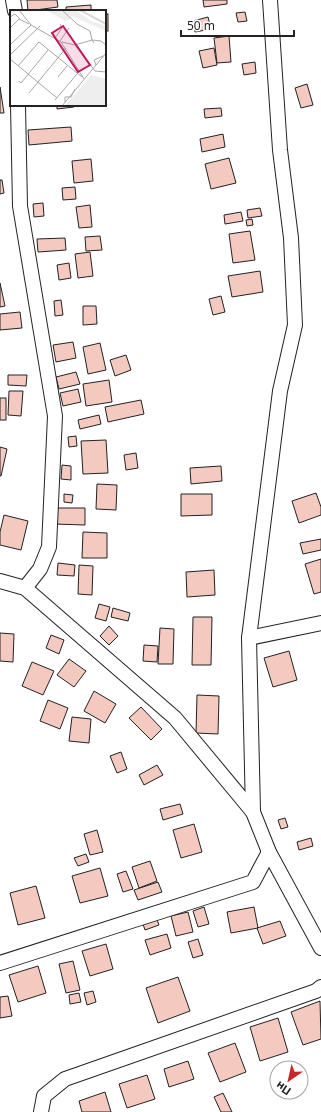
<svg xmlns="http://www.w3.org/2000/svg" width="321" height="1112" viewBox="0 0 321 1112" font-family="'Noto Sans',sans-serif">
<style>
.building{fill:#f3c9c0;stroke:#222}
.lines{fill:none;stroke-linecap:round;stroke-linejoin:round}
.street-casing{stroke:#222;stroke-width:16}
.street{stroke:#fff;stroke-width:14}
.inset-river{fill:none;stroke:#d9d9d9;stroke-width:2}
.inset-road{fill:none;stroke:#a7a7a7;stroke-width:1}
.view{fill:#c2185b;fill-opacity:0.15;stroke:#c2185b;stroke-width:2}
.inset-edge{fill:none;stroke:#222;stroke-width:2}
</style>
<rect width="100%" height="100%" fill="#fff"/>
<g class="building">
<polygon points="27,0 57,0 58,7 28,11"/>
<polygon points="203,0 227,0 227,4 204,7"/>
<polygon points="91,5 91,11 66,11 66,7"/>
<polygon points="245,12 247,21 238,22 236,13"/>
<rect x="105" y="14" width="3" height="17"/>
<polygon points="208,17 211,29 195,32 193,21"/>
<polygon points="229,36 231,62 217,63 214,38"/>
<polygon points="214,48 217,65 203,68 199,51"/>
<polygon points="255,62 256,73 244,75 242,64"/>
<polygon points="307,84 313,105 301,108 295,88"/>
<polygon points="0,87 4,113 0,113"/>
<polygon points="57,105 74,105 74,107 57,109"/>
<polygon points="221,108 222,116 205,118 204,109"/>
<polygon points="71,127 72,141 29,145 28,130"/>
<polygon points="223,134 225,147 202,152 200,139"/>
<polygon points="229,158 236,183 211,189 205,164"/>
<polygon points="91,159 93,181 74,183 72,161"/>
<polygon points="0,180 2,180 4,193 0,194"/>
<polygon points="75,187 76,199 63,200 62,188"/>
<polygon points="43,203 44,216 34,217 33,204"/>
<polygon points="90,205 92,227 79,228 76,207"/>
<polygon points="260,208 262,216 248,218 247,210"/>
<polygon points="241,212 243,221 225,224 224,215"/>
<polygon points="252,219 253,225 247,226 246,220"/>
<polygon points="250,231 255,260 233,263 229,234"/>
<polygon points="100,236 102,250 86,251 85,237"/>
<polygon points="65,238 66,250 38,252 37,239"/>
<polygon points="90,252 93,276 78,278 75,254"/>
<polygon points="69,263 71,278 59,280 57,265"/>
<polygon points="260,271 263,292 232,297 228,276"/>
<polygon points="0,283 5,306 0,307"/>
<polygon points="221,296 225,312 213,315 209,299"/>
<polygon points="61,300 63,315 55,316 54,301"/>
<polygon points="83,306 96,306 97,324 83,325"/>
<polygon points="20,312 22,328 0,330 0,314"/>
<polygon points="73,342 76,358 56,362 53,345"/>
<polygon points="100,343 106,370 88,374 83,347"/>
<polygon points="126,355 131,370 115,376 110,360"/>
<polygon points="76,372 80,384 59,389 56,377"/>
<polygon points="8,375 27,375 26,386 8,385"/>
<polygon points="109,380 112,402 86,406 83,384"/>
<polygon points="78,389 81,402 63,406 60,393"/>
<polygon points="9,391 23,391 21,416 8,415"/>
<rect x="0" y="398" width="6" height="22"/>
<polygon points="141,400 144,414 108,422 105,407"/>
<polygon points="99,415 101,424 80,429 78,420"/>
<polygon points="76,436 77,446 69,447 68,437"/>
<polygon points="106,440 108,473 83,474 81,441"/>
<polygon points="0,447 7,449 1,476 0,476"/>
<polygon points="136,453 138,468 126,470 124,455"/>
<polygon points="62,465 71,466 71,480 61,479"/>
<polygon points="221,466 222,481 191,484 190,468"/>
<polygon points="97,484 117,485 116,510 96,509"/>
<polygon points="316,493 321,507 321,515 299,523 292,501"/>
<polygon points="64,494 73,495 72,503 64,502"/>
<polygon points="181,494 212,494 212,515 181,516"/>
<polygon points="54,508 85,508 85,525 54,524"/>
<polygon points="4,515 28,521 21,550 0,545 0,532"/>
<polygon points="83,532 107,533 107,558 82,558"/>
<polygon points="321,539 321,550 303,554 300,543"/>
<polygon points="321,559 321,592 314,594 305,564"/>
<polygon points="58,563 75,565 74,576 57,575"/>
<polygon points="79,565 93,566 92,595 78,594"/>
<polygon points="214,570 215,595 187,597 186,572"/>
<polygon points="99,604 110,607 106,621 95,618"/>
<polygon points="113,608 130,613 128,621 111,617"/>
<polygon points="193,617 212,617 211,665 192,665"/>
<polygon points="109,626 118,636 109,645 100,636"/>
<polygon points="160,628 174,629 173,664 158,664"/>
<polygon points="0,633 14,634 13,662 0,661"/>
<polygon points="51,635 64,640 59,654 46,648"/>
<polygon points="144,645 158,646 157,662 143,661"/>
<polygon points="289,651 297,680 273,687 264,658"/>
<polygon points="69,659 86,671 74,687 57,675"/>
<polygon points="32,662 54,671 43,695 22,686"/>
<polygon points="94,691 116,704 105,723 84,711"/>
<polygon points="197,695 219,696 218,734 196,733"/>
<polygon points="48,700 68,708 60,729 40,721"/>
<polygon points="141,707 162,729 151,740 129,718"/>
<polygon points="72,717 91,719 89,743 69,741"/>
<polygon points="121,752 127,769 117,773 110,756"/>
<polygon points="157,765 163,775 144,785 139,775"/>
<polygon points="180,804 183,814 163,820 160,809"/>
<polygon points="285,818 288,827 281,829 278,820"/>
<polygon points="194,824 202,852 181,858 173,830"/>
<polygon points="97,830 103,852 90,855 84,834"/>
<polygon points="311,838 313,846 299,850 297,842"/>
<polygon points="86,854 89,862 78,866 74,858"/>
<polygon points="150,861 157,881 139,888 132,867"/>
<polygon points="100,868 108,896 80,903 72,876"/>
<polygon points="126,871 133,889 123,892 117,874"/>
<polygon points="158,882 162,892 138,900 134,890"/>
<polygon points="36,886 45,918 18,925 10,893"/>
<polygon points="204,907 209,924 198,927 193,911"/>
<polygon points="254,907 258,928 231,933 227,912"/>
<polygon points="188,912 193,932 176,936 171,916"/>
<polygon points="156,917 159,925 145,930 142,921"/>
<polygon points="280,921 286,936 263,944 257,928"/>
<polygon points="167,934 171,948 150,955 145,940"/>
<polygon points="198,939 203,955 193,958 188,942"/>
<polygon points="106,944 113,969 90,976 82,951"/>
<polygon points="73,961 80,990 66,993 59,964"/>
<polygon points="38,966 46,993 18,1002 9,975"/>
<polygon points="178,977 190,1011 158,1023 146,988"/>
<polygon points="93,991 96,1002 87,1005 84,993"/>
<polygon points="79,993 81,1002 70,1004 69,995"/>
<polygon points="8,996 12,1016 0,1018 0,997"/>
<polygon points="320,1001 321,1039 303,1045 291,1012"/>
<polygon points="278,1018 288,1052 260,1061 250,1027"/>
<polygon points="235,1043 246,1072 220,1082 208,1053"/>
<polygon points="188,1061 194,1079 169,1087 164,1069"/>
<polygon points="147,1075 155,1099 127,1108 119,1084"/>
<polygon points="105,1092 111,1112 82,1112 79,1101"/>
<polygon points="223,1093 232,1112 221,1112 214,1097"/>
</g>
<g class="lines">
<defs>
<g id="street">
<polyline points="13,0 15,11"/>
<polyline points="270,0 280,150 291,238 295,325 280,391 249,638 253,812 269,852 321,948"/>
<polyline points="18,105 20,206 55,416 49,547 40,569 25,588"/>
<polyline points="0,581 25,588 175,718 253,812"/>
<polyline points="249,638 321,623"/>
<polyline points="0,963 253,882 269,852"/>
<polyline points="41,1112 44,1096 65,1079 316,991 321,987"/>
</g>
</defs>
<use href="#street" class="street-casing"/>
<use href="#street" class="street"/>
</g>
<g transform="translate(10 10)">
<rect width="96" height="96" fill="#fff"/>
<path d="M36,0H66L81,11L96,16V21L59,5L61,9L55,11ZM81,65L96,69V96H55Z" fill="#eee"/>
<path class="inset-river" d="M70,0L96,14"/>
<path class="inset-road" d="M9,0L21,15L51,32L74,69M52,0L67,14L80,21L82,30L91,31L96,35M0,7L5,4L10,9M0,18L9,9L19,14M45,28L52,18L50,14M50,31L59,18M52,32L65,35L82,30L84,33M0,35L21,15M65,35L85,61L96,62M0,45L30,16M0,49L47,88M86,55L84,50L93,46M8,56L29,32L72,67M48,67L57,56M9,71L11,73L38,40M19,83L56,38M45,90L67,64M55,92V87H61L65,79M52,96L96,43"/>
<path class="view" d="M53,16L80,55L68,62L42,23Z"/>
<rect width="96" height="96" class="inset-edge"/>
</g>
<g transform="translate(289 1080) rotate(214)"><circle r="19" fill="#ffffff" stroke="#a7a7a7"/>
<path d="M0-3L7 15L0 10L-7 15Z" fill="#c62828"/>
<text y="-6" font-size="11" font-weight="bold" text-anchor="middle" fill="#222222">Пн</text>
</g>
<path d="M181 30v6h113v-6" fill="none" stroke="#222222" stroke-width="2"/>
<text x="187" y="30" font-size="12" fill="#222222" stroke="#ffffff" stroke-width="3" paint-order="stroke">50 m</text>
</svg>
